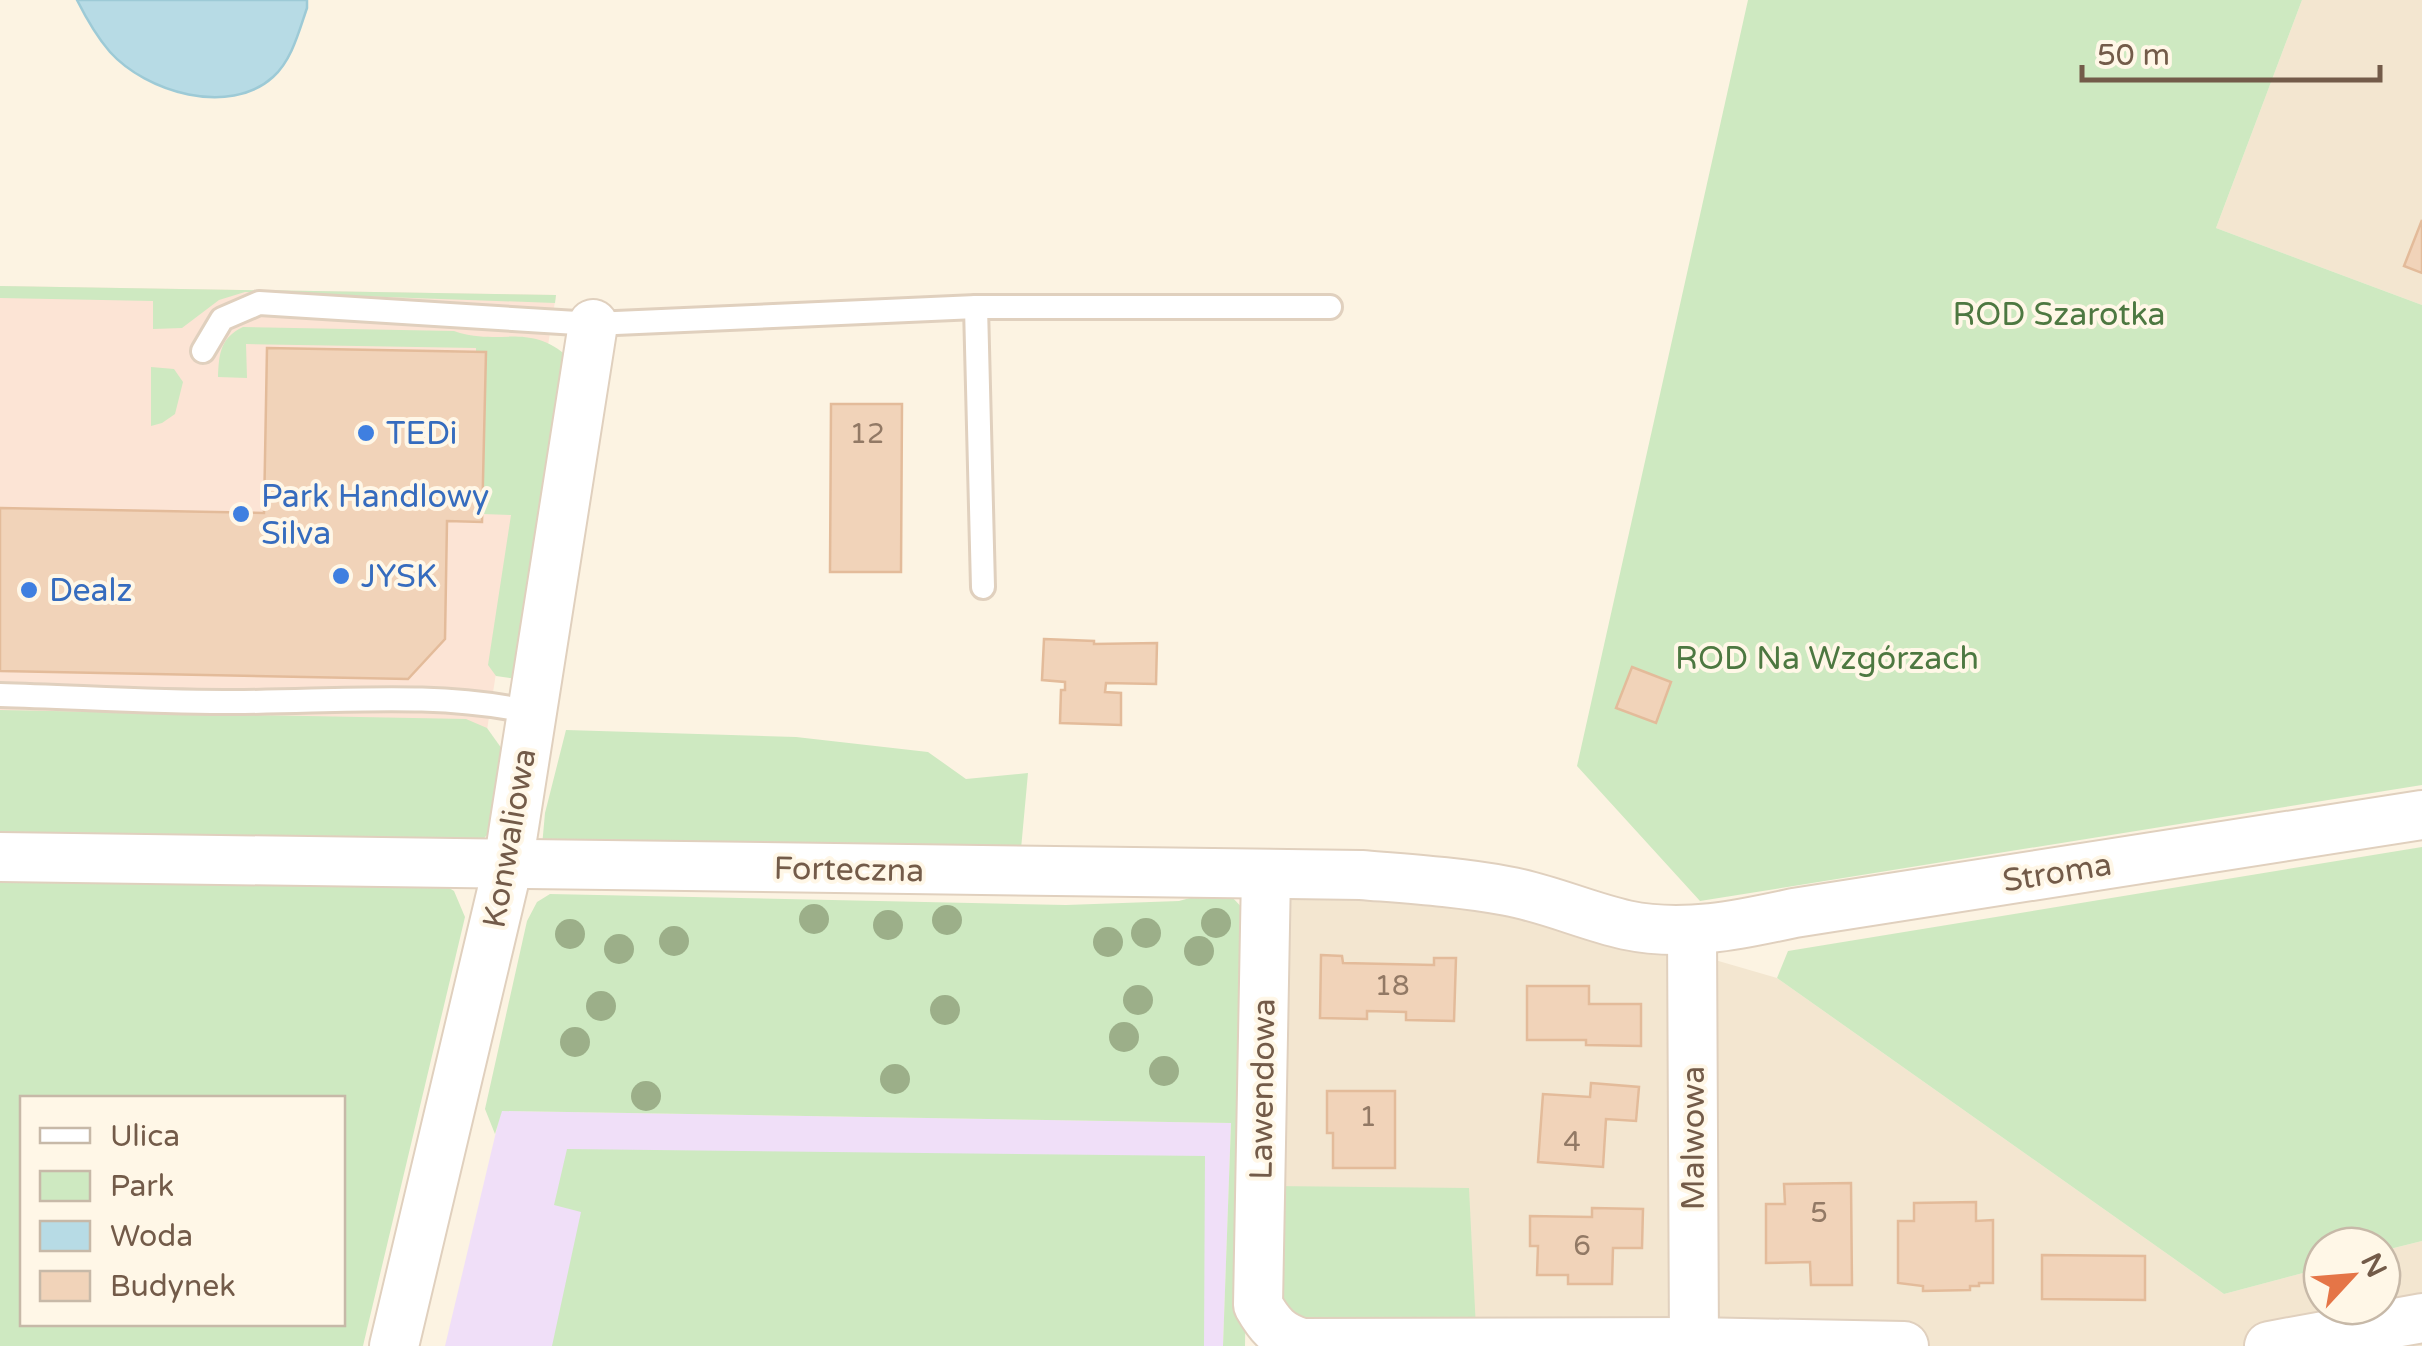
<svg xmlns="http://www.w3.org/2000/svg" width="2422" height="1346" viewBox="0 0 2422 1346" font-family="'Varela Round',sans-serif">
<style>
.residential{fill:#f3e6d0}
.commercial{fill:#fce4d5}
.education{fill:#f0dff8}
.green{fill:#cee9c1;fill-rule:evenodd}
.water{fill:#b7dbe5;stroke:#9dcad6;stroke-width:2.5}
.building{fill:#f1d3b9;stroke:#e3bb9a;stroke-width:2.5}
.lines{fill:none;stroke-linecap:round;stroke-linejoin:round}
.service-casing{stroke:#e0d0be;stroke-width:28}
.minor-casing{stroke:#e0d0be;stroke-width:52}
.service{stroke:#fff;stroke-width:22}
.minor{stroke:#fff;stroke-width:48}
.tree{fill:#9caf89}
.shop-dot{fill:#3f7fe0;stroke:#fff7e7;stroke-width:4}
.labels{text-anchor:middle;stroke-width:8;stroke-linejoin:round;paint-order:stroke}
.number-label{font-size:28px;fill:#927965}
.park-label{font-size:32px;fill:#4d7841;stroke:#fff7e7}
.shop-label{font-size:32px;fill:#366cbe;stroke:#fff7e7;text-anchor:start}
.street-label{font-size:32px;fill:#735b49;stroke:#fff7e7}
</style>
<rect width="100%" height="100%" fill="#fcf3e2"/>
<g class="residential">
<polygon points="2302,0 2422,0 2422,305 2216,228"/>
<polygon points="1295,890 1574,919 1777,978 2224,1294 2322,1268 2322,1306 2382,1306 2382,1251 2422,1241 2422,1346 1367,1346 1271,1186 1278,906"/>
</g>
<polygon class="commercial" points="0,286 556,295 487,730 0,718"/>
<polygon class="education" points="501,1111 1231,1123 1223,1346 445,1346"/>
<g class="green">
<polygon points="1748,0 2302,0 2216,228 2422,305 2422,785 1700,901 1577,766"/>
<polygon points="0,286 556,295 555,303 245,292 219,300 182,328 153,329 153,301 0,298"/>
<path d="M243,327L454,331C498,347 529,321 569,358L518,679L496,676L488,665L511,515L483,514L486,352H476V348L246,344L247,378L218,377C219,354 220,338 243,327Z"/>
<polygon points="151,367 174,369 183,382 175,414 162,423 151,426"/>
<polygon points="0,710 466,719 487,728 502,749 498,823 477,846 0,837"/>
<polygon points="566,730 796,737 928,752 966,779 1028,773 1021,849 542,846 545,813"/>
<polygon points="2422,847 2422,1241 2382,1251 2382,1246 2322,1246 2322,1268 2224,1294 1777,978 1788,951"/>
<path d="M0,874L435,879L454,891L465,917L363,1346H0ZM22,1098H342V1324H22Z"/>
<polygon points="1208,893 1231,896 1248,914 1251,957 1245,1346 1223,1346 1231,1123 502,1111 495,1134 485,1109 527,921 537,902 550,894 1066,905 1179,901"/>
<polygon points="567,1149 1205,1156 1204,1346 552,1346 581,1212 554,1205"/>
<polygon points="1271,1186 1469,1188 1476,1329 1306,1329 1265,1287"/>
</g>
<path class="water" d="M77,0H307V8C299,31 292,60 273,77C229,117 146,92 110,52C97,37 86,18 77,0Z"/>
<g class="building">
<polygon points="2422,220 2422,273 2404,266"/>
<polygon points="267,348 486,352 482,522 447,521 445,639 408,679 0,671 0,508 264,513"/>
<polygon points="831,404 902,404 901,572 830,572"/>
<polygon points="1044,639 1094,641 1094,644 1157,643 1156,684 1106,683 1105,692 1121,693 1121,725 1060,723 1061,690 1065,690 1065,682 1042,680"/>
<polygon points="1632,667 1671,682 1656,723 1616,708"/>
<polygon points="1321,955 1342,956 1343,963 1434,965 1434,958 1456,958 1454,1021 1406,1020 1406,1012 1367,1011 1367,1019 1320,1018"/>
<polygon points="1527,986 1589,986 1589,1004 1641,1004 1641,1046 1586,1045 1586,1040 1527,1040"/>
<polygon points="1591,1083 1639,1087 1636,1121 1606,1119 1603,1167 1538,1162 1543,1094 1590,1097"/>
<polygon points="1327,1091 1395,1091 1395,1168 1333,1168 1333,1133 1327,1133"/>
<polygon points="1851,1183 1852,1285 1811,1285 1810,1262 1766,1263 1766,1204 1785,1204 1784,1184"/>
<polygon points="1976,1202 1976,1221 1993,1220 1993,1283 1979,1283 1979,1286 1970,1286 1970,1290 1923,1291 1923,1286 1898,1283 1898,1221 1914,1221 1914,1203"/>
<polygon points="1592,1208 1643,1209 1642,1248 1613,1248 1612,1284 1568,1284 1568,1275 1537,1275 1538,1246 1530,1246 1530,1216 1592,1217"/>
<polygon points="2042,1255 2145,1256 2145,1300 2042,1299"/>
</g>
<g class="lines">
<defs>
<g id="service">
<polyline points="976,307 983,587"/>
<polyline points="203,351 222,319 259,303 593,324 976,307 1330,307"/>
<path d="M0,695C74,697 149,702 224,702C326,703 430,690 531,712"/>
</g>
<g id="minor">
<path d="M0,857L1361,875C1410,879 1459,882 1507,891C1547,898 1586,916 1626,925C1683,937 1739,925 1794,913L2422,815"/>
<path d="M1266,874L1258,1305C1270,1326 1279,1336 1302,1343L1694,1342L1904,1346"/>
<polyline points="1692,930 1694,1346"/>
<polyline points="394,1346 508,865 593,324"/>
<polyline points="2269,1346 2422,1318"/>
</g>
</defs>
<use href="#service" class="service-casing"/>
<use href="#minor" class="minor-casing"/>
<use href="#service" class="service"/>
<use href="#minor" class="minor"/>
</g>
<g class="tree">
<circle cx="814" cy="919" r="15"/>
<circle cx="947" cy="920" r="15"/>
<circle cx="1216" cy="923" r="15"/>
<circle cx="888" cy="925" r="15"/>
<circle cx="1146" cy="933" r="15"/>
<circle cx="570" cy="934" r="15"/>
<circle cx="674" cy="941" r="15"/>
<circle cx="1108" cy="942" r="15"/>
<circle cx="619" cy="949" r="15"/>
<circle cx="1199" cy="951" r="15"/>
<circle cx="1138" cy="1000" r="15"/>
<circle cx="601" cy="1006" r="15"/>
<circle cx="945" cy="1010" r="15"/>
<circle cx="1124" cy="1037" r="15"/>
<circle cx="575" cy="1042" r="15"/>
<circle cx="1164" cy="1071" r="15"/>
<circle cx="895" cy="1079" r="15"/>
<circle cx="646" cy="1096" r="15"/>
</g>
<g class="shop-dot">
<circle cx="366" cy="433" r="10"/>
<circle cx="241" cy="514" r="10"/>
<circle cx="341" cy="576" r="10"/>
<circle cx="29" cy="590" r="10"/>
</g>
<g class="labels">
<g class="number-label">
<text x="867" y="443">12</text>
<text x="1392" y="995">18</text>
<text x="1368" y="1126">1</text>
<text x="1572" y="1151">4</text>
<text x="1819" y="1222">5</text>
<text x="1582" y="1255">6</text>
</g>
<g class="park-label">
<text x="2059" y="325">ROD Szarotka</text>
<text x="1827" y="669">ROD Na Wzgórzach</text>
</g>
<g class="shop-label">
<text x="386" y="444">TEDi</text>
<text x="261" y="507">Park Handlowy<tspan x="261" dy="37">Silva</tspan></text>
<text x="361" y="587">JYSK</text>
<text x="49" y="601">Dealz</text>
</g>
<g class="street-label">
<text transform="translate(509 838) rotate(-80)" y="11">Konwaliowa</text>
<text transform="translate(849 869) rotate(1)" y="11">Forteczna</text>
<text transform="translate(2057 872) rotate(-9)" y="11">Stroma</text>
<text transform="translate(1262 1089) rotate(-89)" y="11">Lawendowa</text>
<text transform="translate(1693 1138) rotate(-90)" y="11">Malwowa</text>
</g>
</g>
<rect x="20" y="1096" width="325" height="230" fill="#fff7e7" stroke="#c7b9a8" stroke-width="2.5"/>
<rect x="40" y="1128" width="50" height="15" fill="#ffffff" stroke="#c7b9a8" stroke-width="2.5"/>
<text x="110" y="1146" font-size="30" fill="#735b49">Ulica</text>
<rect x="40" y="1171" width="50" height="30" fill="#cee9c1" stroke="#c7b9a8" stroke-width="2.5"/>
<text x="110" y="1196" font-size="30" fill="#735b49">Park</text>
<rect x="40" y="1221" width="50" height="30" fill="#b7dbe5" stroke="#c7b9a8" stroke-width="2.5"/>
<text x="110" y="1246" font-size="30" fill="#735b49">Woda</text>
<rect x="40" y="1271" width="50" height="30" fill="#f1d3b9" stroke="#c7b9a8" stroke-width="2.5"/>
<text x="110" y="1296" font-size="30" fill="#735b49">Budynek</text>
<g transform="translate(2352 1276) rotate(64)"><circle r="48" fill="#fff7e7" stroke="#c7b9a8" stroke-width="2.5"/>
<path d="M0-8L18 38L0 25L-18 38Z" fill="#e57547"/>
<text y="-15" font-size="28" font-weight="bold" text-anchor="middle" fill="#735b49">N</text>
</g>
<path d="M2082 65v15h298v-15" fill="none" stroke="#735b49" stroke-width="5"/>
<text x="2097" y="65" font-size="30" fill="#735b49" stroke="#fff7e7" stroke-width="8" paint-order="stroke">50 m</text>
</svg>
